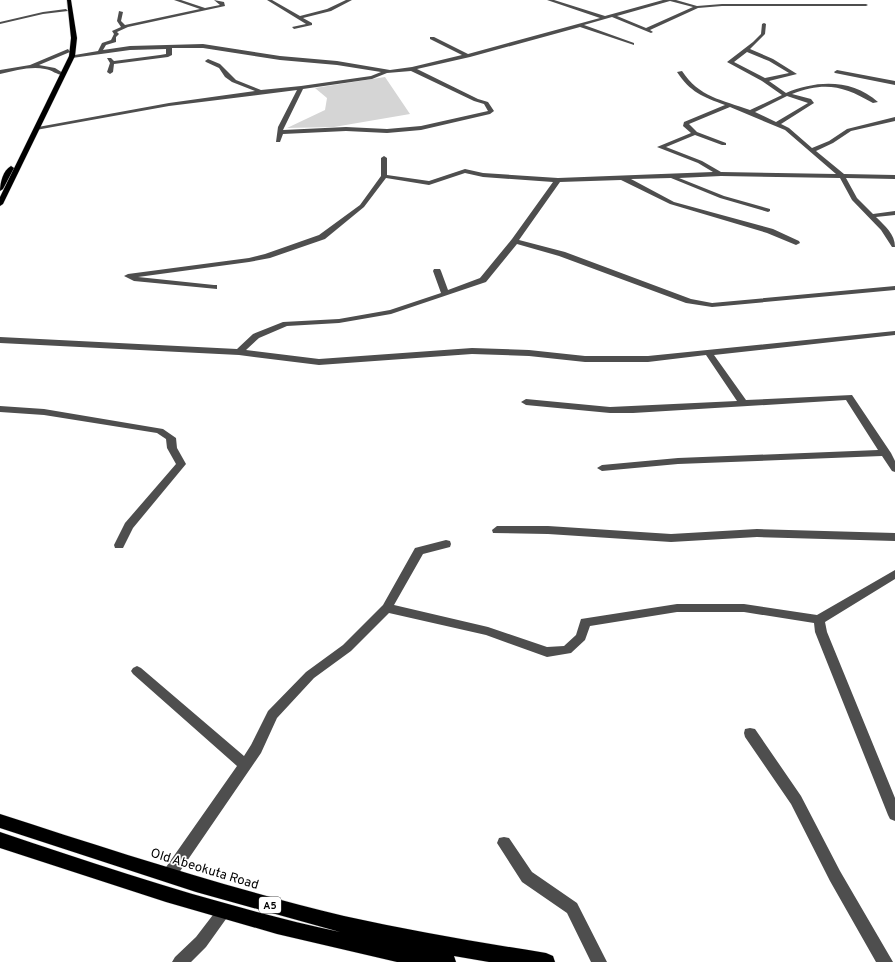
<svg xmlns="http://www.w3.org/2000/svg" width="895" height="962" viewBox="0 0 895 962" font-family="Overpass,sans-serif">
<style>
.green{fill:#d5d5d5}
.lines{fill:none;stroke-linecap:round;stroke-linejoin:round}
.major-casing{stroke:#dbdbdb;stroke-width:1}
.highway-casing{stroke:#dbdbdb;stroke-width:1}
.minor{fill:#4e4e4e;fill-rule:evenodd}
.major{fill:#000;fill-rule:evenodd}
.highway{fill:#000;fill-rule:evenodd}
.labels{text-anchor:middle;stroke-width:3.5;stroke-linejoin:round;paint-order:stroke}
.shield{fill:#fff;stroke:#4c4c4c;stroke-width:1}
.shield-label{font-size:10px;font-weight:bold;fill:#000}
.near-street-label{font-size:13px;fill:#000;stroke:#fff}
</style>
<rect width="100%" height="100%" fill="#fff"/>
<polygon class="green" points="385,77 410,114 334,127 287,128 325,110 327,98 315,88"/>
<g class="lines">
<defs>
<g id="major">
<polygon points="67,0 71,0 77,38 75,56 3,204 0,206 0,197 69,56 71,38"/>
<path d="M11,166L14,168L3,189L0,191C0,183 3,170 11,166Z"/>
</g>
<path id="highway" d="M0,814C114,851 228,888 344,916C411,931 478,942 546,953L553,956L555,962H489L454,956L456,962H397L277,934L166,902L0,848V832C112,870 225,907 340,932L196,892L0,828Z"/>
</defs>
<use href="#major" class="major-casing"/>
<use href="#highway" class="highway-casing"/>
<g class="minor">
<path d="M174,0H181L205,8L220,5L214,0L224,2L225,6L128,27L117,32L119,34L116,37V42L106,45L103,50L130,46L203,44L280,56L337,61L390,70L412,67L462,55L430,39V37H434L468,54L600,18L547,0H554L605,16L663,0H676L697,6L722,4H866L868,5L866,6H722L698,8L650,30L653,32L651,33L612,17L584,25L634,43V45L580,27L470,57L417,69L478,99L488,102L494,111L490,114L421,130L387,133L346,131L283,134L280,142H276L278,127L297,90L169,106L36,130V128L38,127L169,103L255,91L232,82L225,77L219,68L206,62L205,61L208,59L220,64L236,80L261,90L301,86L371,76L381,72L337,65L280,60L203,48H172V55L168,57L114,64L113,72L110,74L107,72L110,63L107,58H111L114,61L160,55L166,54V49L130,50L72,58L69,56L98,51L102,43L111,40L114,34L112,31L121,27L117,21L119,11L123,12L121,21L125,25L200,9ZM670,1L693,7L646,28L617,16ZM411,71L474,101L484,104L488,111L421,126L387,129L346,127L283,130L303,89L372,79L387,73Z"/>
<polygon points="267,0 272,0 300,16 327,9 346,0 352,0 331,11 303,18 312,23 312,25 294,29 292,27 306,24"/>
<polygon points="66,9 68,11 43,14 0,24 0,22 43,12"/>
<path d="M764,23L766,24L765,34L750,49L773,59L797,74L769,81L786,93C817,80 852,79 878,102L873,103C844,86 825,81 792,94L811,99L814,103L781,124L789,128L812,148L829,141L847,129L895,117V121L851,131L833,143L816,151L844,174L895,175V179L846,178L857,198L873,214L895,211V215L876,217C885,226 895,234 895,247H892L881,230L852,200L840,178L721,176L679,178L724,196L770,209V211L768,212L720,198L671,178L631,179L674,202L773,229L799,241L800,243L796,245L767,233L670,204L621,180L560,182L519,240L565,252L691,299L712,303L895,286V290L712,307L686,303L559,256L517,244L486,282L391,314L339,323L287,326L259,338L246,350L319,359L472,348L529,350L585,356H648L895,331V335L714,355L746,400L852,395L891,453L895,461V472L892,471L882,456L678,464L602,471L597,468L602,465L678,458L878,450L846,400L633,413H610L526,405L521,402L526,399L610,407L737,401L706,355L648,362H585L529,356L472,354L319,365L239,355L0,343V337L237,349L253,334L283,322L339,319L390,310L441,293L433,271L434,269H440L441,271L448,290L480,278L512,239L553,182L483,177L465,173L429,185L386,178L364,207L325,239L270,258L249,262L138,277L214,285H217V289L134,281L124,276L128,274L249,258L265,254L319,235L360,205L381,176V158L384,156L387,158V175L429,181L465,169L483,173L558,178L713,172L698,163L657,147L691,133L683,126L684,122L725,105C703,97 690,92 677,72L682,71C699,97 722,100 750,110L782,95L762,81L727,62L753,42L761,34L762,24ZM747,52L769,61L789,73L765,78L734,62ZM787,96L808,103L776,122L755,112ZM730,107L785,130L836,174L721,172L702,161L666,147L695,135L722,145H726V143L697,132L689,124Z"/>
<path d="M68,49L70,52L39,65L55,68L63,73V75C57,75 52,70 45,69C30,66 15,71 0,74V70L30,65Z"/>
<polygon points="837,70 895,81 895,85 835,73 834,72"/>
<polygon points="0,406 44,409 163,429 176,438 177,448 186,464 133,528 123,548 115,548 114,545 125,523 176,464 167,448 166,439 157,433 44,415 0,412"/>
<polygon points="497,526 548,526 671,534 757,529 895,533 895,541 757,537 671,542 548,534 493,533 492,530"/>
<polygon points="446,540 450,541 451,544 450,547 423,554 394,605 488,627 547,647 564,646 576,635 581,619 677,604 744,604 817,615 895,570 895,579 825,622 827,632 895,798 895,821 890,819 888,815 815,632 814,623 744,612 677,612 590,626 585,640 571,653 547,657 486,635 389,613 351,651 314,678 277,718 261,753 174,880 169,882 164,880 162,875 164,870 237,766 133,674 131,671 133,668 137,666 141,668 244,756 251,745 268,711 306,672 343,645 383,605 415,548"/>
<polygon points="750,728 755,729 801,796 840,871 893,962 876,962 830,881 791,804 745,737 744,733 745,729"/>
<polygon points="504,837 509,838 532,872 577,903 607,962 591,962 567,913 522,882 497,843 499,838"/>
<polygon points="224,905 229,907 231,912 206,947 191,962 172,962 175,957 196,937 219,907"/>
</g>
<use href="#major" class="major"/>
<use href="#highway" class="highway"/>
</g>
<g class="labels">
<rect class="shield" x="259" y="897" width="22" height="16" rx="3"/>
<g class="shield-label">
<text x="270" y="909">A5</text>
</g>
<g class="near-street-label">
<text transform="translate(205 868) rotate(17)" y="5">Old Abeokuta Road</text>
</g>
</g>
</svg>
